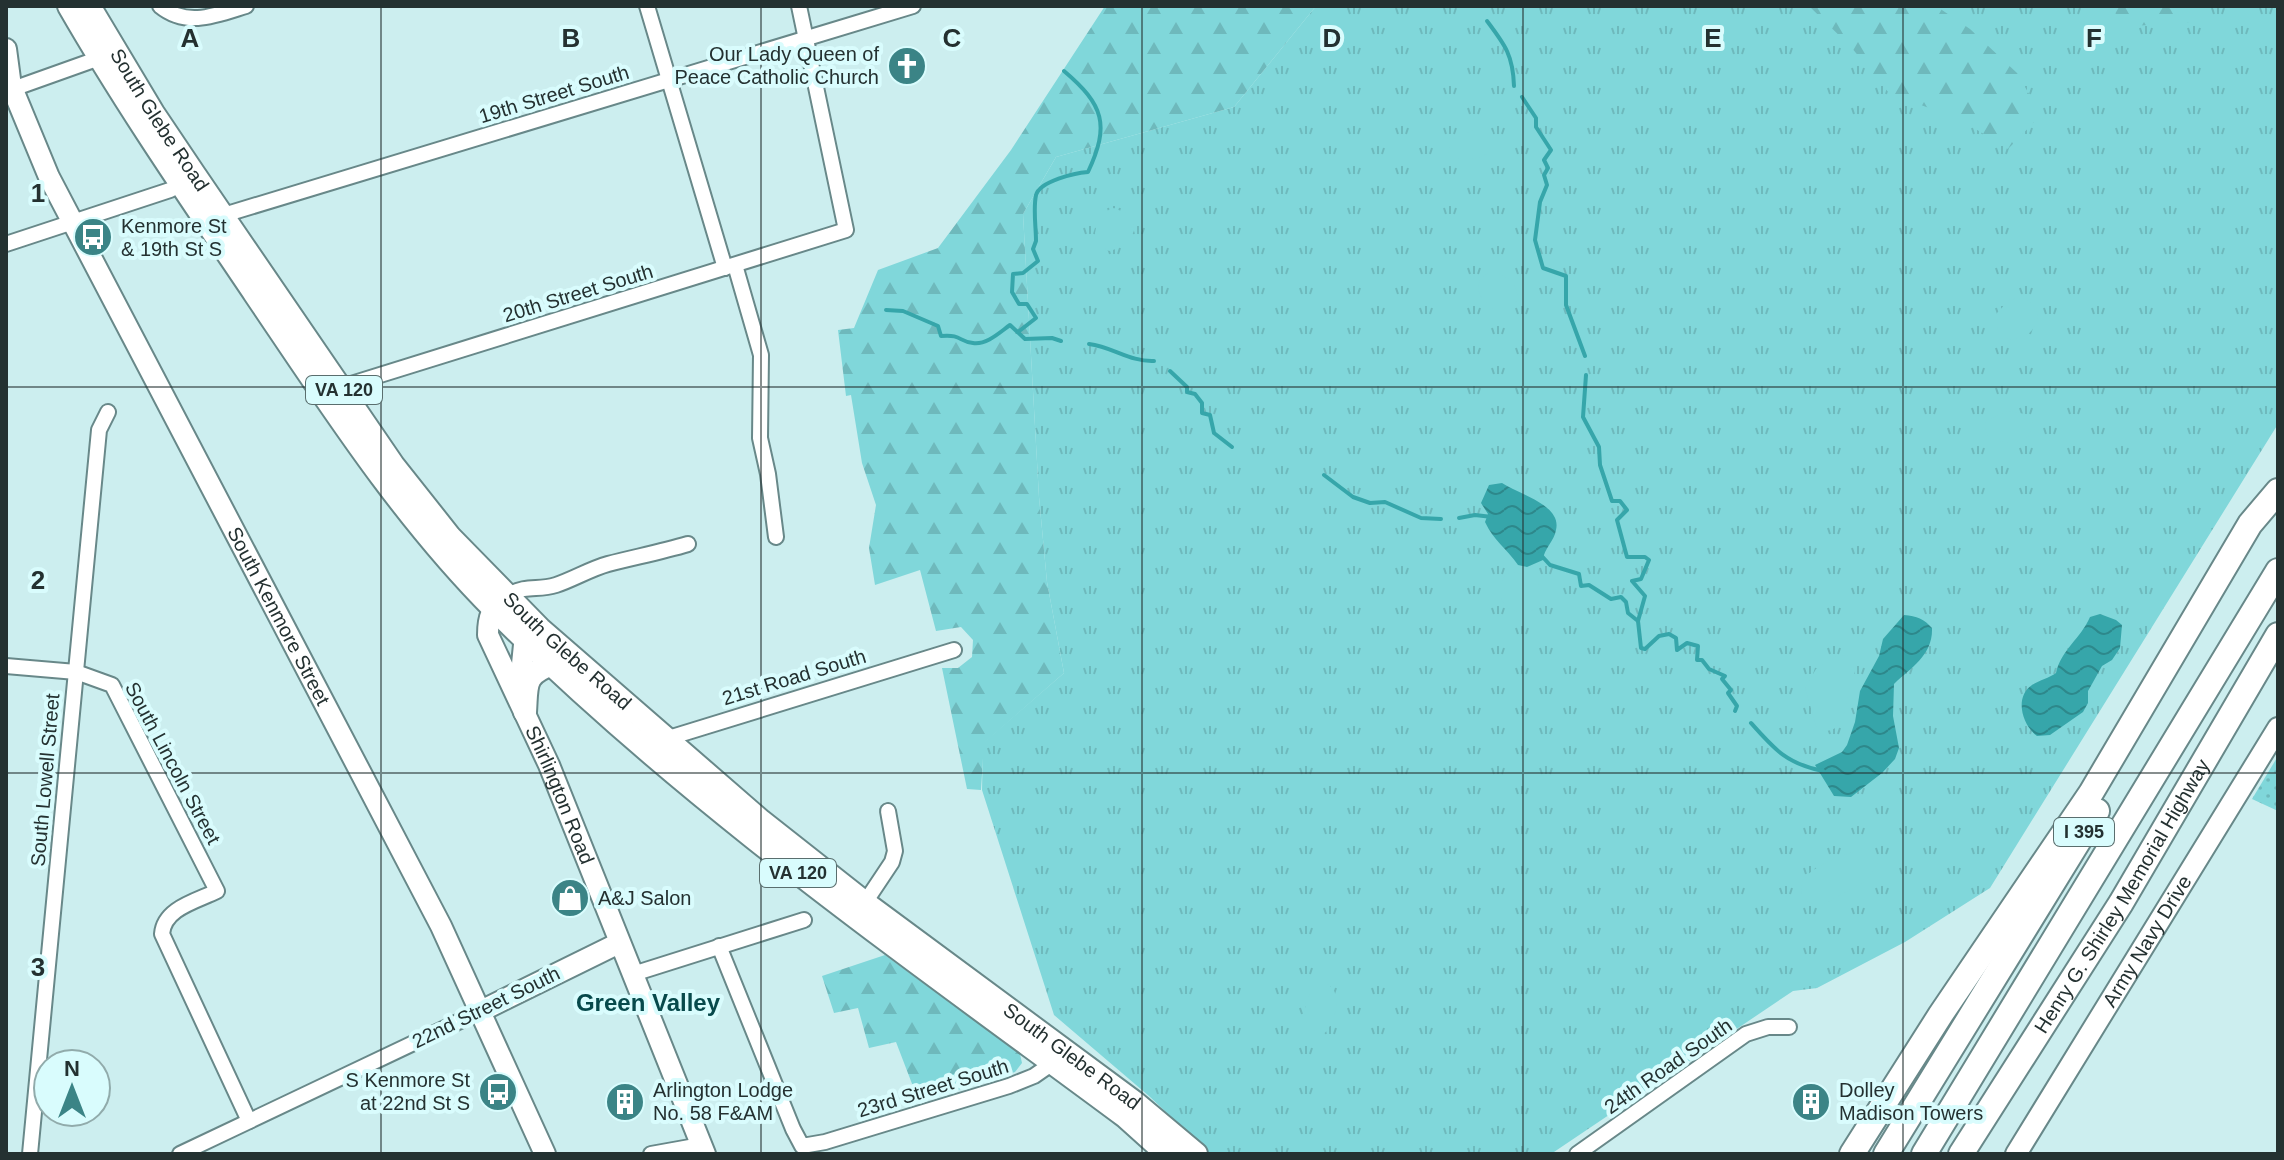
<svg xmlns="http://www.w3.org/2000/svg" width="2284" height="1160" viewBox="0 0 2284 1160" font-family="Helvetica,sans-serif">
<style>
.grass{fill:url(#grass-tufts)}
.forest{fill:url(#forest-firs)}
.park{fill:url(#park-dots)}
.garden{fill:#80d7da}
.water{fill:url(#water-waves)}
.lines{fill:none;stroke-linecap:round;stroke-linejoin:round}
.stream{stroke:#36a6aa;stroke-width:4}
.street-casing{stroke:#688889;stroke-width:18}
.secondary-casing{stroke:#688889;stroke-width:24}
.primary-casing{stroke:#688889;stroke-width:26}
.highway-casing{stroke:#688889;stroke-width:28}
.street{stroke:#fff;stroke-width:14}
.secondary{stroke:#fff;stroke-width:20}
.primary{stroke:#fff;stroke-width:22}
.highway{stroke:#fff;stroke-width:24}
.grid{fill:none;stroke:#243131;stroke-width:2;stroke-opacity:0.55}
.labels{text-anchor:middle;stroke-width:8;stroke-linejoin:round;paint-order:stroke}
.shield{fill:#d9fcfd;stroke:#5a6e6e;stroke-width:2}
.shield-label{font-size:18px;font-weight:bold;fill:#243131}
.poi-label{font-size:20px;fill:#243131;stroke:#d9fcfd;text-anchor:start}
.street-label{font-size:20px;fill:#243131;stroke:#d9fcfd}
.quarter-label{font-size:24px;font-weight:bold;fill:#07494b;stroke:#d9fcfd}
.grid-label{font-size:26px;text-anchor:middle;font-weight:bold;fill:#243131;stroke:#d9fcfd;stroke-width:8;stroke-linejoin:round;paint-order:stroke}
</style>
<defs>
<pattern id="grass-tufts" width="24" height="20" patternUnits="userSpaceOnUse" patternTransform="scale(2)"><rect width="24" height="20" fill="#80d7da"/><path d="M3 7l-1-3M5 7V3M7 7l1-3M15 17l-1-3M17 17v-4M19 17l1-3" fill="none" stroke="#6eb9bc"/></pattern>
<pattern id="forest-firs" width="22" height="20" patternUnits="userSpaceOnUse" patternTransform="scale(2)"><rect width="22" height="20" fill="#80d7da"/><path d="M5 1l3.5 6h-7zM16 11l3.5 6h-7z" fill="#6eb9bc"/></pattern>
<pattern id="park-dots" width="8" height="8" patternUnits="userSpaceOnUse" patternTransform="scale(2)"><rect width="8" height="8" fill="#80d7da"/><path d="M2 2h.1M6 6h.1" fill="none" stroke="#6eb9bc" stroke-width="1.8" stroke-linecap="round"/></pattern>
<pattern id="water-waves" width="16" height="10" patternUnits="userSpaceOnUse" patternTransform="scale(2)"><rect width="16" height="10" fill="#36a6aa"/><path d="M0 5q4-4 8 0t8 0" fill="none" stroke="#2d888b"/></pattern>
</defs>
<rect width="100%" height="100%" fill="#cceeef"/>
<polygon class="grass" points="1316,6 2278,6 2278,424 1990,888 1905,942 1817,988 1793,991 1551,1154 1210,1154 1149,1096 1054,1015 982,790 983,743 1064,673 1047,582 1039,497 1023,214 1056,157 1234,107"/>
<g class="forest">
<polygon points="1105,6 1316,6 1234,107 1056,157 1023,214 1039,497 1047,582 1064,673 984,743 981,790 967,789 942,668 958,668 972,657 973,640 961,627 936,631 920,570 875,585 869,548 876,505 862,463 851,395 846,396 838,330 854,328 878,270 938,248 1011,150"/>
<polygon points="1809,6 1936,6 1970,29 2017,73 2041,115 2008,149 1961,120 1889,93 1851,47"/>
<polygon points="2105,6 2193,6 2192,22 2133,26"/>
<polygon points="885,955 1020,1054 1022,1063 1015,1072 919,1102 896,1042 869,1048 858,1008 834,1013 822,976"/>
</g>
<polygon class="park" points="2278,756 2278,811 2252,799"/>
<g class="garden">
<path d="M1480,127L1492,131C1503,158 1468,163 1450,156L1448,150L1454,139Z"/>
<path d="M1114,208L1128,214L1135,227C1132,240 1122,248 1109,251L1102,247L1095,233C1097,221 1101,211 1114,208Z"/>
<path d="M1490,272C1509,273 1527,292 1511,309H1493C1478,297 1470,283 1490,272Z"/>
<path d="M2019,298C2050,300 2040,347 2002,338L1998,331L1997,313L2009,300Z"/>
<path d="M2007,411L2025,414L2032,419C2036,446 2006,447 1988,436L1985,428L1986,421Z"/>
<path d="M1513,572L1532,576C1571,621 1480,628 1505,575Z"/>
<path d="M1839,655L1848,656L1855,663C1856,676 1850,684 1848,696C1844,714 1842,737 1817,729L1805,688L1816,669Z"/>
<path d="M1867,849L1874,853L1879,861L1867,880L1819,907L1802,898C1801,891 1800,885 1804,879C1812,866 1852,850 1867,849Z"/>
<path d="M1327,984C1344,991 1335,1027 1322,1035L1307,1026C1302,1007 1305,988 1327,984Z"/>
</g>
<g class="water">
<path d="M1502,483C1520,495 1562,505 1556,530C1554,542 1544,548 1543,560L1527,567L1518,565C1507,549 1493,540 1485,522L1488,514L1481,503L1489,485Z"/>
<path d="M2100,614L2116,620L2122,625L2120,648L2112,660L2102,666L2092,684L2088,691V703L2083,712L2050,735L2037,736C2022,725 2014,697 2032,685C2040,680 2049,678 2056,673C2061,650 2081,638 2090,617Z"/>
<path d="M1904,615C1917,616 1924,619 1932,628C1933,655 1912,667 1894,684L1893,716L1899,748L1895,759L1882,773L1851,797L1834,796L1815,765L1842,752L1847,745L1855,722L1860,691L1879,656L1883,639Z"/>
</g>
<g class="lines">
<g class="stream">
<path d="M1487,21C1505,45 1513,55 1514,86"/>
<polyline points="1522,97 1536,118 1536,127 1551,150 1544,160 1548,168 1544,175 1547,185 1540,202 1535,240 1543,268 1566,276 1566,305 1585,356"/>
<path d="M886,310L903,311L938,326L941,336C962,334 959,342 973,343C987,345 1000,332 1010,325L1025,339L1052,338L1061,341"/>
<path d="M1018,332L1036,318L1027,304H1019L1012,292L1013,274L1023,273L1038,261L1033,249L1036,241C1036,227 1033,209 1036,195C1040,181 1075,173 1088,172C1110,125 1104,105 1064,71"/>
<path d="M1089,344C1113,347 1130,362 1154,361"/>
<polyline points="1170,371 1187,387 1187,392 1195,394 1202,403 1202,413 1210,415 1214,433 1232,447"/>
<polyline points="1586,375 1583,417 1599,447 1600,465 1612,501 1620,501 1627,510 1617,520 1627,557 1645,557 1649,560 1641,579 1632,581 1645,596 1638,621"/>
<polyline points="1324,475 1353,497 1370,503 1385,502 1421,518 1441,519"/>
<polyline points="1459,518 1475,515 1492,517"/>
<polyline points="1540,554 1550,565 1579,574 1581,586 1589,585 1611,599 1621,597 1626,602 1628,613 1638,621 1641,648 1645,649 1659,636 1669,634 1676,638 1677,650 1687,643 1698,646 1697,660 1702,660 1709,669 1725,676 1722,679 1731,690 1728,693 1737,706 1735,711"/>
<path d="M1751,723C1774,749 1787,764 1823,771"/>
</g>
<defs>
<g id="street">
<path d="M160,6C187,28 217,15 246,6"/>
<polyline points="647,6 725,268"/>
<polyline points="7,91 108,55"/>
<polyline points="217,217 913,6"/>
<polyline points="6,244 170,190 185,182"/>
<polyline points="735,265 761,355 760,438 768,474 776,537"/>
<polyline points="335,389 846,230 799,6"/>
<path d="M508,595C528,584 537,591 556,585C574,579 590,569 608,564C635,557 661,552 688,544"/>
<path d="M6,666L76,672L112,685L217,891C197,901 164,908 162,934L249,1121"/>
<polyline points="662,740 954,650"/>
<polyline points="860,910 892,862 895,851 888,811"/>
<polyline points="719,946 793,1129 802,1146 825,1142 1009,1086 1034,1076 1057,1060"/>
<polyline points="633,974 804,920"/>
<polyline points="30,1154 99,430 108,412"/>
<polyline points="180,1154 481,1011"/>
<polyline points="651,1154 701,1145"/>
<polyline points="1577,1154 1746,1034 1768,1027 1789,1027"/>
</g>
<g id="secondary">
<polyline points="6,49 10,79"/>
<path id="s1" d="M6,73L49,177L441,926L545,1154"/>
<path id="s2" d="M505,598C491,609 488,617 488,635L549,765L705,1154"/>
<polyline points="522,697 520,684 526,625"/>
<polyline points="481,1011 619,943"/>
<path id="s3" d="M2016,1154L2278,728"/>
</g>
<g id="primary">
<path d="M69,6C126,105 191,199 255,294C329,403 401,516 495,610C686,801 909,956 1126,1117L1167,1154"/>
<path id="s4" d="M89,6L153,113L194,174L393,465L450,537L540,629L761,821L865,903L1134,1102L1196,1154"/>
<path d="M525,712C527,684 523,675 552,664"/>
</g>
<g id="highway">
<polyline points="1852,1154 1941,1014 2091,793 2250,524 2278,491"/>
<polyline points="1886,1154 2097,811"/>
<polyline points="1924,1154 2278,571"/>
<path id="s5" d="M1961,1154L2121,903L2278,635"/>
</g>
</defs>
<use href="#street" class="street-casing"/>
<use href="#secondary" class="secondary-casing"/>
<use href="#primary" class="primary-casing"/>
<use href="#highway" class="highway-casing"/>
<use href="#street" class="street"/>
<use href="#secondary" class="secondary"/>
<use href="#primary" class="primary"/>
<use href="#highway" class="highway"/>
</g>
<path class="grid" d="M381,6V1154M761,6V1154M1142,6V1154M1523,6V1154M1903,6V1154M6,387H2278M6,773H2278"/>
<defs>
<symbol id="church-disc" viewBox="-11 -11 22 22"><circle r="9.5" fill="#3b8486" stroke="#d9fcfd"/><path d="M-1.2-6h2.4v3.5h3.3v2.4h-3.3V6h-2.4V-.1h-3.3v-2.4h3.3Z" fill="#fff"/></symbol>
<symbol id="bus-disc" viewBox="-11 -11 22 22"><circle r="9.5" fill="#3b8486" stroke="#d9fcfd"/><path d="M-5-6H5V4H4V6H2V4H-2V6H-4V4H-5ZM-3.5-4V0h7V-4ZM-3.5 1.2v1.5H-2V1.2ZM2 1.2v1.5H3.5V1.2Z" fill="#fff"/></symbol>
<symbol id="shop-disc" viewBox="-11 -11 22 22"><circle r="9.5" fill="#3b8486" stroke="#d9fcfd"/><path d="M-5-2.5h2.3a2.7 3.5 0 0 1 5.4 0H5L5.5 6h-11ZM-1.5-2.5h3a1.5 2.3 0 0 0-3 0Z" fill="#fff"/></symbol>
<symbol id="building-disc" viewBox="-11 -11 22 22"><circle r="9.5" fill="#3b8486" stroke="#d9fcfd"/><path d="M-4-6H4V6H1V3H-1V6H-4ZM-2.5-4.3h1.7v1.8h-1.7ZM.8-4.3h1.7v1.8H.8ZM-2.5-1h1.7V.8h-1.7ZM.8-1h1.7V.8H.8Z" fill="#fff"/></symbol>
</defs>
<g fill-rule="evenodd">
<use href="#church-disc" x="885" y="44" width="44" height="44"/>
<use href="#bus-disc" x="71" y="215" width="44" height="44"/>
<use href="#shop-disc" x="548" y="876" width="44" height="44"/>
<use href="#bus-disc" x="476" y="1070" width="44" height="44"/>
<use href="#building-disc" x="603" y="1080" width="44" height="44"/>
<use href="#building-disc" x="1789" y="1080" width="44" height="44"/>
</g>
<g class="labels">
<g class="shield">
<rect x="306" y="376" width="76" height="28" rx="6"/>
<rect x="2054" y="818" width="60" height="28" rx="6"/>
<rect x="760" y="859" width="76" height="28" rx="6"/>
</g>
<g class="shield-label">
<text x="344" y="396">VA 120</text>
<text x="2084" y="838">I 395</text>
<text x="798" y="879">VA 120</text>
</g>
<g class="poi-label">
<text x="879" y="61" text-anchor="end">Our Lady Queen of<tspan x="879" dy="23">Peace Catholic Church</tspan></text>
<text x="121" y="233">Kenmore St<tspan x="121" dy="23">&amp; 19th St S</tspan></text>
<text x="598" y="905">A&amp;J Salon</text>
<text x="470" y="1087" text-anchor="end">S Kenmore St<tspan x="470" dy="23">at 22nd St S</tspan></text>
<text x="653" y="1097">Arlington Lodge<tspan x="653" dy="23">No. 58 F&amp;AM</tspan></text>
<text x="1839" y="1097">Dolley<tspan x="1839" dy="23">Madison Towers</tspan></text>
</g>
<g class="street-label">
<text transform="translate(554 94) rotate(-17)" y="7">19th Street South</text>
<text dy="7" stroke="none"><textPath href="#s4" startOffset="134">South Glebe Road</textPath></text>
<text transform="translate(578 293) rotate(-17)" y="7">20th Street South</text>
<text dy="7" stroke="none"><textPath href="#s1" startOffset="608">South Kenmore Street</textPath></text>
<text dy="7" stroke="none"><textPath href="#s4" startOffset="806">South Glebe Road</textPath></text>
<text transform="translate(794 677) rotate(-17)" y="7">21st Road South</text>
<text transform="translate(173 763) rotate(62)" y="7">South Lincoln Street</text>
<text transform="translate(45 780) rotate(-85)" y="7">South Lowell Street</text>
<text dy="7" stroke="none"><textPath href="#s2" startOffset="218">Shirlington Road</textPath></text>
<text dy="7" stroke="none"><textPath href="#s5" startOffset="304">Henry G. Shirley Memorial Highway</textPath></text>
<text dy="7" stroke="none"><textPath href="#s3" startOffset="250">Army Navy Drive</textPath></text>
<text transform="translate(486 1007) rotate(-26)" y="7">22nd Street South</text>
<text dy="7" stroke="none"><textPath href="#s4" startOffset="1454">South Glebe Road</textPath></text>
<text transform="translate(1668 1066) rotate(-35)" y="7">24th Road South</text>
<text transform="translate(933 1088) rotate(-17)" y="7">23rd Street South</text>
</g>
<g class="quarter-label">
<text x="648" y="1011">Green Valley</text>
</g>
</g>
<g class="grid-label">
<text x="190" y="47">A</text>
<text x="571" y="47">B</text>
<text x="952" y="47">C</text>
<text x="1332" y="47">D</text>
<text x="1713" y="47">E</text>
<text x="2094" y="47">F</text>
<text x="38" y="202">1</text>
<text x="38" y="589">2</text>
<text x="38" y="976">3</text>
</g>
<rect width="2284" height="1160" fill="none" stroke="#243131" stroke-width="16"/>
<g transform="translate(72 1088)"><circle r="38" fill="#d9fcfd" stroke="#91abab" stroke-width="2"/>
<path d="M0-6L14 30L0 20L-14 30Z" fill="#3b8486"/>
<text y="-12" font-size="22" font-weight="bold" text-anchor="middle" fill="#243131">N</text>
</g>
</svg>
